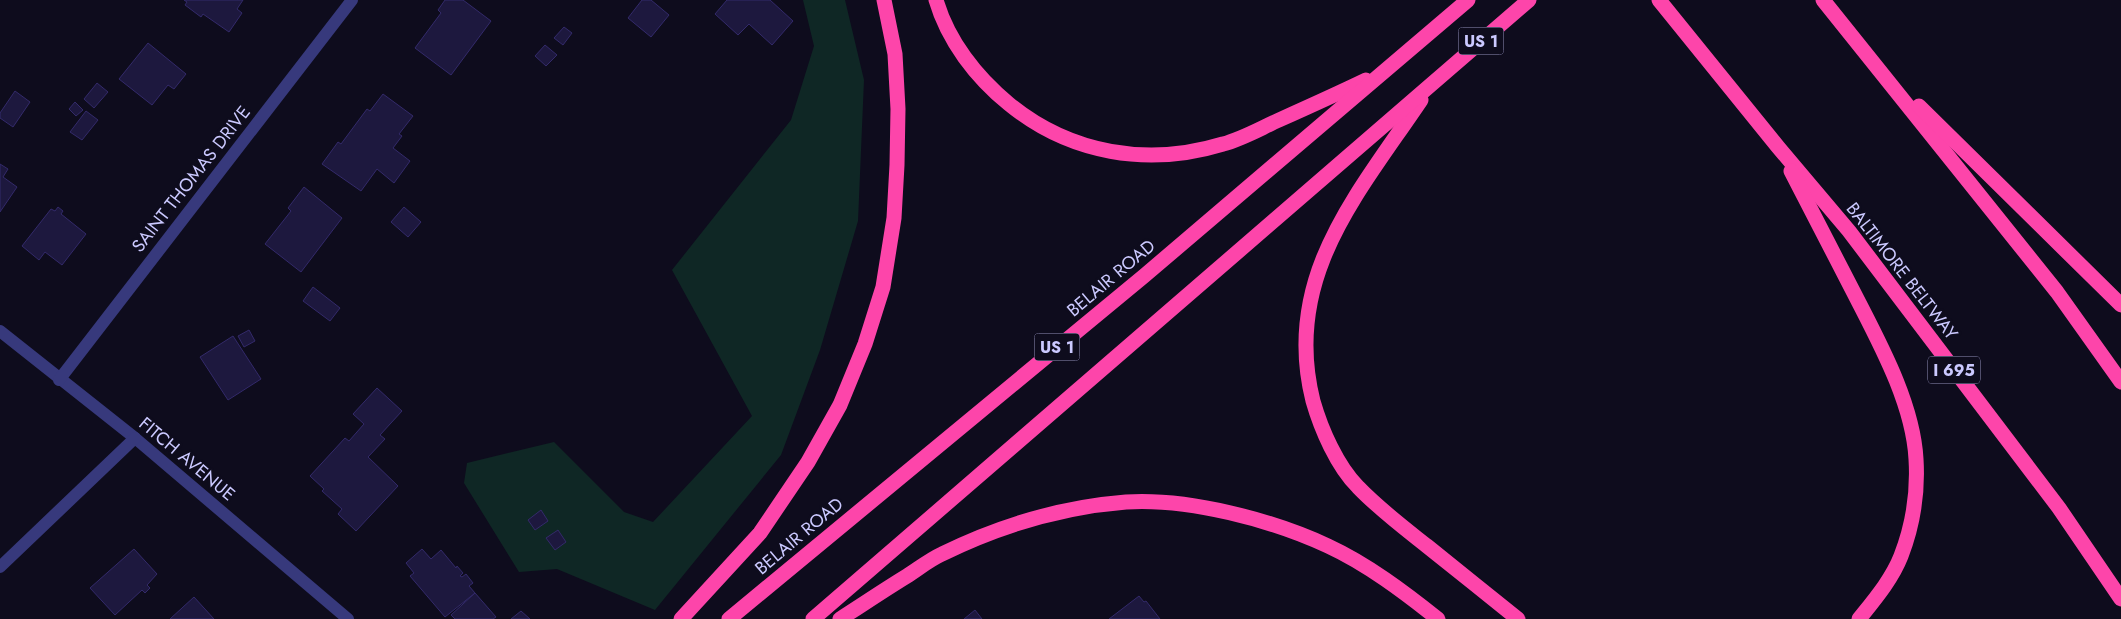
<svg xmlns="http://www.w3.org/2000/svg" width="2121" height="619" viewBox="0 0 2121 619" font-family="Jost,sans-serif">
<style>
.green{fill:#0f2725}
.building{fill:#1d183e;stroke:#332a6a}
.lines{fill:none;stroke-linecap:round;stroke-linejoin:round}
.minor{stroke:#37397c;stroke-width:12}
.highway{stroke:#fd45aa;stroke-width:15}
.labels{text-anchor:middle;stroke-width:5;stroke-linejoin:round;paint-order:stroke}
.shield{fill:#0e0c1d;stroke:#9290bb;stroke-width:1}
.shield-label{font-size:16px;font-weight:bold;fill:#cbc9ff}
.street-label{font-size:18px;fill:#cbc9ff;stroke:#0e0c1d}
</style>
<rect width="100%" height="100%" fill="#0e0c1d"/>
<polygon class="green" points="803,0 845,0 864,80 858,221 820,350 781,455 655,610 557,569 519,572 464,483 467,463 554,442 624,512 653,522 752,416 672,270 791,120 814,46"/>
<g class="building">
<polygon points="184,0 243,0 237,9 242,13 229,32 203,14 201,17 185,5 187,2"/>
<polygon points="445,0 463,0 491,21 451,75 415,48 441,13 438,10"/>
<polygon points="642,0 651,0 669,15 651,37 628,18"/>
<polygon points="727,0 770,0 793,21 772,45 749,24 738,35 715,14"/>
<polygon points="564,27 572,33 563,45 554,38"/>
<polygon points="148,43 186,74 174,89 168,85 152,105 119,79"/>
<polygon points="545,45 557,55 546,66 535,56"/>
<polygon points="97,83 108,92 94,108 84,99"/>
<polygon points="15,91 30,102 13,127 0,118 0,113"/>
<polygon points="383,94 413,116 399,134 402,136 393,148 410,161 394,183 377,169 361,191 322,164 338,142 341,144 367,109 370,111"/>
<polygon points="75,102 83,110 76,116 69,109"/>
<polygon points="86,111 98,120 82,140 70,132"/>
<polygon points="0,164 8,169 3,177 17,187 0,212"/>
<polygon points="304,187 342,218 301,272 265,244 291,211 288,208"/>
<polygon points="58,207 63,211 61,214 86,234 62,265 45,252 39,260 22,246 51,209 55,211"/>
<polygon points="404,207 421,222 408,237 391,222"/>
<polygon points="313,287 340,308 330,321 303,301"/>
<polygon points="249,330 255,341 244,347 238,336"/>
<polygon points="233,336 261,379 228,400 200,357"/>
<polygon points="377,388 402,411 380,435 385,439 368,457 398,486 356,531 338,514 342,509 322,491 324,489 310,476 345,438 349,441 364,424 353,414"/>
<polygon points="541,510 548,521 535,530 528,520"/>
<polygon points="558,530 566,542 555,550 546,538"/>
<polygon points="134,549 157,574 147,585 150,588 145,593 142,590 115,615 90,588"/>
<polygon points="422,549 431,559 441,550 456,568 457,566 463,573 460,576 462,577 466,574 473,583 469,586 475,593 445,617 410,576 414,573 406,563"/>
<polygon points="475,593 496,617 493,619 455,619 451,615"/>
<polygon points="1139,596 1144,602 1146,601 1160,619 1109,619"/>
<polygon points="194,597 214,619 170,619"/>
<polygon points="975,610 982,619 964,619"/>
<polygon points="521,611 530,619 511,619"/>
</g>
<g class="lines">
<g class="minor">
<polyline points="0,331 135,438 348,619"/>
<polyline points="59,380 352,0"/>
<polyline points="0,567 135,438"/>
</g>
<g class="highway">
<path d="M936,0C948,41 976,77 1009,104C1070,154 1148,167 1223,144C1242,139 1261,128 1279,120C1308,107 1337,94 1366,80"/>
<polyline points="1659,0 1778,147 1849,231 2059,508 2121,599"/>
<polyline points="1823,0 2057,292 2121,382"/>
<path d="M1421,100C1357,195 1282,278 1313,401C1321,429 1337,466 1358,487C1379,509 1403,527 1427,546C1457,570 1488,595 1518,619"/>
<polyline points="1919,106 2121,305"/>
<path d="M1791,171C1812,212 1833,252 1854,293C1879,342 1913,403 1916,459C1918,491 1913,525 1901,556C1892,579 1875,599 1859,619"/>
<polyline points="681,619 760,533 808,462 840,405 865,344 883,287 894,218 897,165 898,109 895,54 884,0"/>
<polyline points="729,619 1144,276 1468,0"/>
<polyline points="813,619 1529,0"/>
<path d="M840,619C862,605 884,590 907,576C918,569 929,560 942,554C999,526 1063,507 1126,502C1189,498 1272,520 1328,546C1367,564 1404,592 1438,619"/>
</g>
</g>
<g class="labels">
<g class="shield">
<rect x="1458.5" y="27.5" width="45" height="27" rx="4"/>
<rect x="1034.5" y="333.5" width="45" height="27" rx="4"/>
<rect x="1928" y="356.5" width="52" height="27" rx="4"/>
</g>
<g class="shield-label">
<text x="1481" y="47">US 1</text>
<text x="1057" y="353">US 1</text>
<text x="1954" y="376">I 695</text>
</g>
<g class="street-label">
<text transform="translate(191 179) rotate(-52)" y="6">SAINT THOMAS DRIVE</text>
<text transform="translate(1902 271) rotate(52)" y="6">BALTIMORE BELTWAY</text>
<text transform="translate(1111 278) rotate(-40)" y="6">BELAIR ROAD</text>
<text transform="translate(187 459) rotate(40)" y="6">FITCH AVENUE</text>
<text transform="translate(799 536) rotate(-40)" y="6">BELAIR ROAD</text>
</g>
</g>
</svg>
